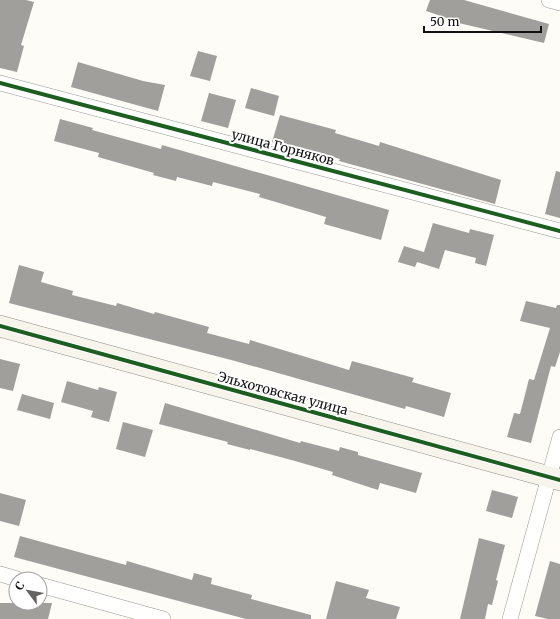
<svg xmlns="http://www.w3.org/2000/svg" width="560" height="619" viewBox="0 0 560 619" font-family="Merriweather,serif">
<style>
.building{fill:#a19f9c}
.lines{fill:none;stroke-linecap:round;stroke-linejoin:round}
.street-casing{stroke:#979795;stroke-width:16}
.secondary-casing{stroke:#8e8d8b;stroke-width:22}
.street{stroke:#fffffe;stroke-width:15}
.secondary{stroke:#f6f4eb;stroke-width:21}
.cycleway-casing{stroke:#fff;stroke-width:6}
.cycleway{stroke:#1b5e20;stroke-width:4}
.labels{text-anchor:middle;stroke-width:4;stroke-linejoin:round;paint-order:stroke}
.street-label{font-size:13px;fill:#111;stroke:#fff}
</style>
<rect width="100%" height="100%" fill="#fdfcf7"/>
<g class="building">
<polygon points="0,0 26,0 34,2 21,45 24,46 17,72 0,68"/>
<polygon points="430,0 464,0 549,24 544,43 450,21 450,19 426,11"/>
<polygon points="198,51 217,56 210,81 190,76"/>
<polygon points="78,62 143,81 165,85 158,111 71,87"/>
<polygon points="251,88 279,96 274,116 245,108"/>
<polygon points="209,93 236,100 228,128 201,121"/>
<polygon points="280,115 336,130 335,133 379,146 380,142 501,180 495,204 339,161 340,159 298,147 297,149 272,142"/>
<polygon points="60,119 93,128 92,130 161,149 162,145 389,210 381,240 324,224 326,217 259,197 260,194 213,182 212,186 177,177 176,181 153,175 154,173 98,157 99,153 54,141"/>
<polygon points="556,171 560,172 560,218 545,214"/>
<polygon points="433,223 469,233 470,229 494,235 486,266 475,263 476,258 445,250 439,269 417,262 415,267 398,262 404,246 424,252"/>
<polygon points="19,265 44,272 41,282 73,291 72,295 116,306 117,303 154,314 155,312 209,327 207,333 249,344 250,340 349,370 352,361 414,378 412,382 451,393 444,417 406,406 405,409 235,361 9,303"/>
<polygon points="526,301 556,308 557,305 560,305 560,352 555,367 551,366 531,443 507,437 514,413 520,414 529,379 534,380 550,328 520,321"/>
<polygon points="0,359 20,364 13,391 0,388"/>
<polygon points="67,381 98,390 99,387 117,392 109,422 91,417 93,411 61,402"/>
<polygon points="22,394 54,403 50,419 17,410"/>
<polygon points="165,403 300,443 301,441 339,451 340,447 358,452 358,455 422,473 416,493 380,483 378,490 332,475 333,472 295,461 250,449 250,450 227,444 228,442 159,424"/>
<polygon points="123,422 153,430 145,457 116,449"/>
<polygon points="492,490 518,497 512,518 486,511"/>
<polygon points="0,493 26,500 19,526 0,521"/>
<polygon points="20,536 126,565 127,561 192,580 194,573 212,578 211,584 252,595 251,599 311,615 311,619 246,619 14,557"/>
<polygon points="479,538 505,545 496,580 498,581 492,605 488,604 485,619 460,619"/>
<polygon points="550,561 560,564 560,619 548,619 535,616"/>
<polygon points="336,581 369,590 366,598 400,607 396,619 326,619"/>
<polygon points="0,603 52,603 48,619 0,619"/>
</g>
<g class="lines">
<defs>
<g id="street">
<polyline points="549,0 560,3"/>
<polyline points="0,83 560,231"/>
<polyline points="0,574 17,579"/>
<polyline points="40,585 163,619"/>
<polyline points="510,619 560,437"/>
</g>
<polyline id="secondary" points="0,326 560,480"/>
</defs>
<use href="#street" class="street-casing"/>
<use href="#secondary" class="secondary-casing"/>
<use href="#street" class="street"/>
<use href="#secondary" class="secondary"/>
<defs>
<g id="cycleway">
<polyline points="0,83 560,231"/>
<polyline points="0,326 560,480"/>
</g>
</defs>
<use href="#cycleway" class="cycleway-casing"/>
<use href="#cycleway" class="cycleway"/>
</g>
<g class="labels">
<g class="street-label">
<text transform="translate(283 147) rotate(15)" y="5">улица Горняков</text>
<text transform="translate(283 393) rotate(15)" y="5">Эльхотовская улица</text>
</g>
</g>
<g transform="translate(28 591) rotate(302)"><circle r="19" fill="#ffffff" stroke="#a0a0a0"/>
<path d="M0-3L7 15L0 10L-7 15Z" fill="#646362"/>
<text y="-6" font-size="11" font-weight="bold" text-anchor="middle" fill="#111111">С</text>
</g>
<path d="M424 26v6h117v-6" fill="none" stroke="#111111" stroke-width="2"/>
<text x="430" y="26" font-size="12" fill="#111111" stroke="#ffffff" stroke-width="3" paint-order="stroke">50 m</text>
</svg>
